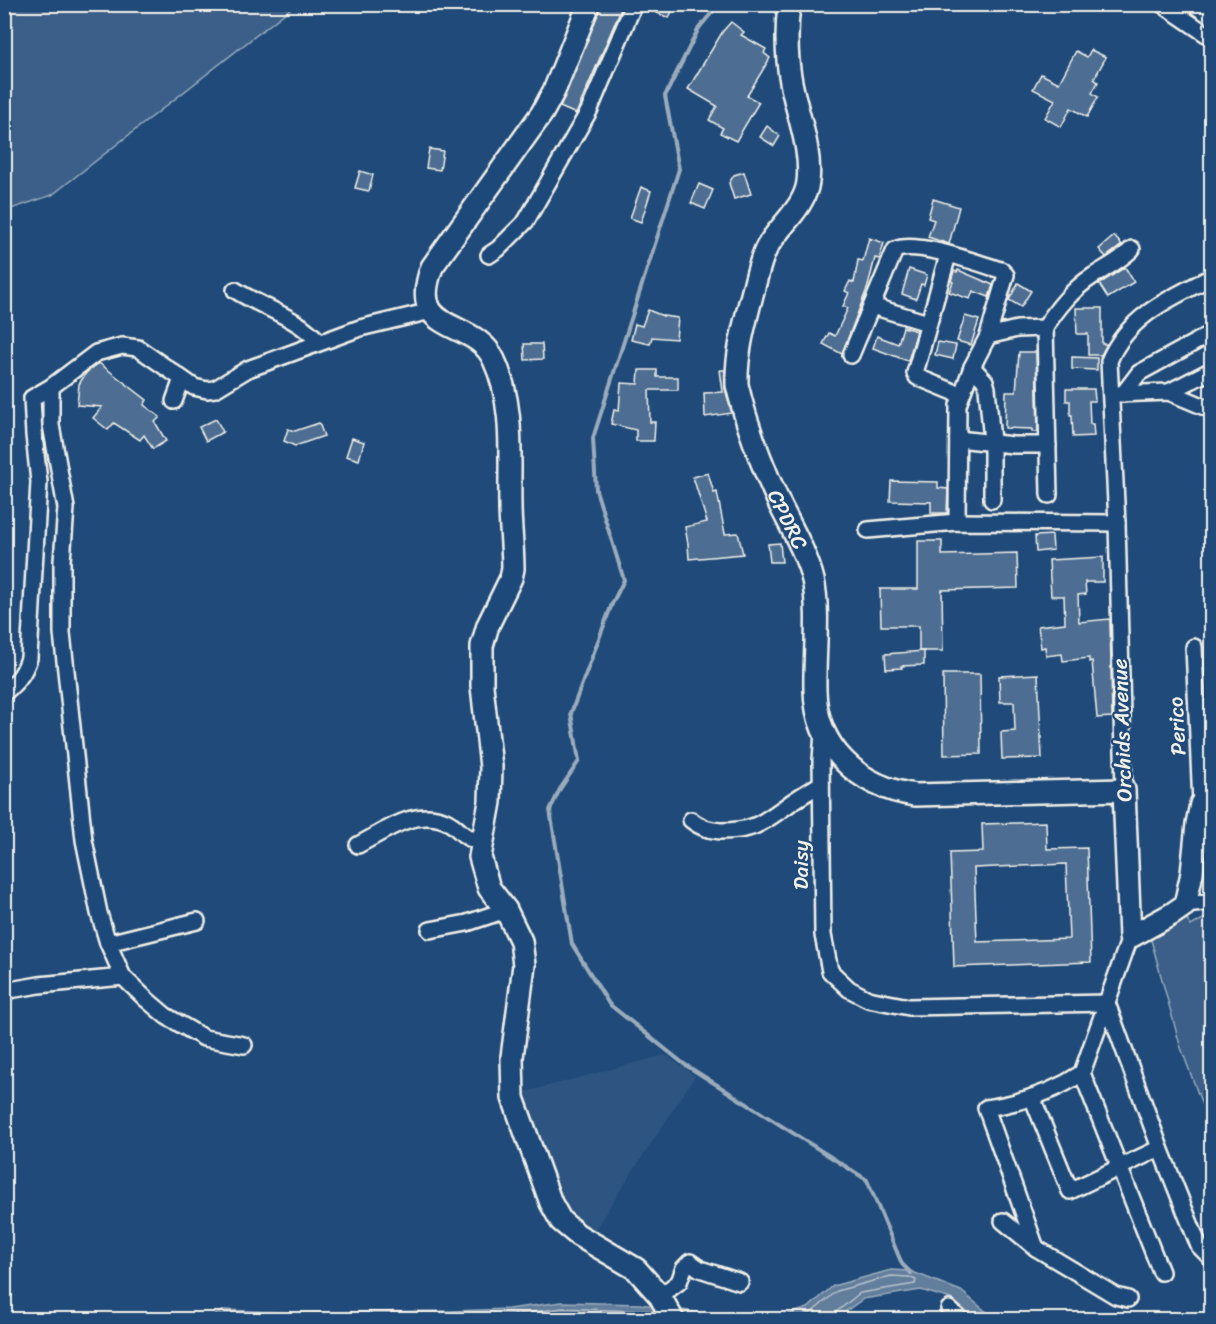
<svg xmlns="http://www.w3.org/2000/svg" width="1216" height="1324" viewBox="0 0 1216 1324" font-family="Sriracha,sans-serif">
<style>
.built{fill:#2d5581}
.green{fill:#3a5f88;stroke:#97a8b8;stroke-width:1.5}
.water{fill:#627e9d;stroke:#9cacbb;stroke-width:1.5}
.lines{fill:none;stroke-linecap:round;stroke-linejoin:round}
.shore{stroke:#bac3ca;stroke-width:1.5}
.stream{stroke:#9cacbb;stroke-width:4}
.building{fill:#4d6e92;stroke:#f4f1e8;stroke-width:1.5;fill-rule:evenodd}
.street-casing{stroke:#f4f1e8;stroke-width:20}
.secondary-casing{stroke:#f4f1e8;stroke-width:26}
.street{stroke:#1f4a7a;stroke-width:15}
.secondary{stroke:#1f4a7a;stroke-width:21}
.labels{text-anchor:middle;stroke-width:4.5;stroke-linejoin:round;paint-order:stroke}
.street-label{font-size:21px;fill:#f4f1e8;stroke:#1f4a7a}
</style>
<rect width="100%" height="100%" fill="#1f4a7a"/>
<filter id="ink" filterUnits="userSpaceOnUse"><feTurbulence type="fractalNoise" baseFrequency=".0167" numOctaves="2"/><feDisplacementMap in="SourceGraphic" scale="12" xChannelSelector="R" yChannelSelector="G"/><feConvolveMatrix kernelMatrix="1 2 1 2 8 2 1 2 1" color-interpolation-filters="sRGB"/></filter>
<g filter="url(#ink)">
<polygon class="built" points="665,1055 695,1076 592,1234 572,1219 557,1190 521,1093"/>
<g class="green">
<polygon points="4,5 5,4 295,5 52,195 5,211"/>
<polygon points="1183,914 1191,926 1203,919 1211,919 1211,1129 1180,1045 1150,936"/>
</g>
<g class="water">
<polygon points="891,1270 910,1271 961,1291 995,1319 976,1319 951,1299 921,1290 863,1299 835,1319 774,1319 808,1308 833,1286"/>
<polygon points="562,1302 640,1304 730,1317 773,1319 203,1320 225,1310 293,1313 453,1311 508,1309"/>
</g>
<g class="lines">
<g class="shore">
<polyline points="218,1320 227,1316 293,1319 454,1317 509,1315 563,1308 655,1312"/>
<polyline points="535,1320 563,1316 653,1320"/>
<polyline points="793,1320 811,1313 837,1291 891,1276 909,1277 916,1280 915,1284 860,1293 835,1313 833,1320"/>
</g>
<polyline class="stream" points="719,4 699,28 665,96 679,169 593,438 596,490 624,580 612,604 571,713 579,761 560,789 550,810 572,944 609,1004 684,1064 867,1180 902,1264 911,1273"/>
</g>
<g class="building">
<polygon points="601,4 623,4 576,114 560,107"/>
<polygon points="644,4 675,4 669,18 643,7"/>
<polygon points="731,22 744,32 741,35 766,49 764,53 770,58 747,96 759,102 736,141 720,133 723,128 709,120 717,106 688,89 723,31"/>
<polygon points="1091,50 1106,57 1094,79 1098,82 1092,93 1098,97 1087,117 1071,108 1061,127 1045,118 1055,100 1033,89 1041,74 1059,83 1076,51 1087,57"/>
<polygon points="767,126 780,136 774,146 760,137"/>
<polygon points="429,149 443,151 440,170 426,168"/>
<polygon points="360,171 373,175 369,191 355,188"/>
<polygon points="744,172 751,194 734,199 729,183 734,175"/>
<polygon points="699,184 713,190 705,209 691,203"/>
<polygon points="641,187 651,191 641,222 630,218"/>
<polygon points="933,199 959,207 949,244 928,237 934,220 928,218"/>
<polygon points="1114,236 1122,245 1106,257 1099,249"/>
<polygon points="869,238 884,243 879,259 875,258 868,286 842,354 823,344 829,333 835,336 848,308 843,306 849,293 845,291 850,281 854,283 858,260 863,261"/>
<polygon points="1125,267 1134,282 1108,298 1099,284"/>
<polygon points="909,269 927,275 924,285 921,284 916,299 902,294"/>
<polygon points="958,270 993,285 989,297 973,291 970,299 949,292 953,282 951,281 954,271 957,272"/>
<polygon points="1018,283 1031,291 1021,307 1009,300"/>
<polygon points="1076,308 1102,308 1102,344 1107,344 1101,355 1088,355 1088,334 1077,334"/>
<polygon points="648,310 663,316 678,318 676,339 652,337 650,344 631,340 635,324 642,326"/>
<polygon points="965,316 979,320 971,345 957,341"/>
<polygon points="903,327 917,331 908,361 873,348 877,336 898,344"/>
<polygon points="938,342 956,345 953,359 935,355"/>
<polygon points="524,344 542,344 543,359 525,360"/>
<polygon points="1019,352 1036,352 1038,432 1032,432 1032,429 1005,428 1006,392 1016,392"/>
<polygon points="1072,357 1097,358 1097,370 1072,369"/>
<polygon points="99,363 147,400 144,405 160,417 155,422 166,441 153,449 144,435 140,440 114,423 108,430 93,418 102,407 77,405 79,384 86,373"/>
<polygon points="639,370 657,370 657,377 678,377 678,390 649,390 650,422 655,422 654,441 636,441 636,430 611,424 614,410 619,411 621,383 638,384"/>
<polygon points="720,370 725,370 725,388 732,413 705,417 704,393 723,392"/>
<polygon points="1066,389 1094,389 1095,401 1089,401 1090,424 1093,424 1094,436 1073,437 1072,415 1070,415 1070,401 1066,401"/>
<polygon points="216,419 223,432 206,441 199,427"/>
<polygon points="319,423 324,436 295,446 284,441 288,429 295,431"/>
<polygon points="352,438 364,442 359,460 346,456"/>
<polygon points="708,473 714,493 717,492 725,534 738,533 743,554 689,559 688,544 685,527 707,522 693,477"/>
<polygon points="891,481 938,482 938,488 948,489 947,513 931,513 931,502 890,501"/>
<polygon points="1052,535 1053,550 1036,552 1035,536"/>
<polygon points="918,541 942,541 942,555 1017,553 1018,588 942,590 943,651 919,651 919,626 881,626 880,589 918,589"/>
<polygon points="780,543 782,562 770,562 768,544"/>
<polygon points="1103,557 1103,582 1085,582 1086,594 1078,595 1079,622 1110,619 1112,717 1097,718 1092,661 1089,662 1089,658 1063,661 1062,654 1046,656 1045,647 1041,648 1038,626 1065,623 1064,596 1051,596 1049,560"/>
<polygon points="924,651 924,665 901,666 902,668 886,669 885,654"/>
<polygon points="943,674 980,674 981,754 944,755"/>
<polygon points="1038,674 1042,758 1002,759 1001,732 1015,731 1014,702 1000,702 999,676"/>
<path d="M1046,822L1047,849L1087,848L1091,962L954,967L950,853L983,852L982,824ZM1066,864L1069,939L977,942L974,868Z"/>
</g>
<g class="lines">
<defs>
<g id="street">
<polyline points="1162,4 1212,38"/>
<polyline points="489,255 498,249 526,221 589,111 634,4"/>
<polyline points="948,255 915,373 917,377 961,395"/>
<path d="M235,290C255,303 278,311 298,324C306,329 313,336 320,342"/>
<polyline points="872,306 928,323"/>
<polyline points="988,336 1017,329 1045,328"/>
<path d="M851,355L895,250C916,240 977,263 1001,270L1006,275L988,336L972,367L958,405L957,522"/>
<polyline points="972,367 985,381 987,388 992,441 992,500"/>
<polyline points="51,387 51,425 66,508 62,561 62,633 84,840 99,913 108,943 123,977 146,999 166,1016 204,1038 244,1045"/>
<polyline points="1169,392 1212,370"/>
<polyline points="1116,394 1169,392 1212,410"/>
<polyline points="1123,394 1139,373 1212,333"/>
<polyline points="174,401 182,379"/>
<polyline points="958,439 1013,445 1048,445"/>
<path d="M1049,495L1045,328C1056,309 1074,288 1093,276C1107,267 1120,261 1132,249"/>
<polyline points="868,530 957,522 1117,523"/>
<polyline points="1194,647 1201,804"/>
<path d="M4,693C17,682 24,674 29,658L39,482L34,435L32,398L51,387L96,353L122,346L138,348L194,387L207,390L215,389L248,369L360,328L431,311"/>
<polyline points="823,732 821,760 823,935 830,971 849,989 868,999 909,1007 1107,1003"/>
<path d="M1124,790L1117,523L1109,361C1128,316 1170,298 1212,277"/>
<path d="M691,820C701,828 709,830 721,831C753,831 761,824 785,807C797,798 809,791 821,784"/>
<path d="M358,845C384,832 415,807 446,821C461,828 459,837 481,842"/>
<polyline points="1185,905 1212,902"/>
<polyline points="430,930 467,923 506,910"/>
<polyline points="108,943 197,921"/>
<polyline points="4,991 39,985 123,977"/>
<polyline points="1107,1003 1160,1148 1199,1246 1212,1259"/>
<polyline points="1082,1073 1161,1272"/>
<polyline points="1032,1097 1070,1191 1160,1148"/>
<polyline points="1003,1221 1036,1248 1116,1296 1128,1299"/>
<path d="M1036,1248L986,1108C1020,1103 1054,1092 1082,1073L1130,937"/>
<polyline points="660,1296 679,1282 684,1268 690,1262 700,1269 740,1282"/>
<polyline points="949,1309 961,1320"/>
</g>
<g id="secondary">
<path d="M589,4L554,91L542,113L432,267C406,337 475,317 494,360C515,405 509,457 510,505C510,526 513,547 513,569L511,578L488,625L482,646V686L491,767L490,802L480,857L489,888L506,910L521,941L524,965L512,1057L513,1098L551,1203L561,1221L578,1235L636,1269L660,1296L673,1320"/>
<path id="s1" d="M789,4C786,31 786,56 791,82C797,114 812,149 808,182C805,207 780,225 767,247C760,260 757,276 753,291C745,322 736,353 737,385C746,423 764,470 780,505C792,529 807,555 813,580C820,610 814,658 815,690C816,748 859,787 915,795L1124,790L1130,937L1172,914L1185,905L1192,873L1197,824L1201,804L1212,793"/>
</g>
</defs>
<use href="#street" class="street-casing"/>
<use href="#secondary" class="secondary-casing"/>
<use href="#street" class="street"/>
<use href="#secondary" class="secondary"/>
</g>
</g>
<g class="labels">
<g class="street-label">
<text dy="7" stroke="none"><textPath href="#s1" startOffset="544">CPDRC</textPath></text>
<text transform="translate(1177 726) rotate(-93)" y="7">Perico</text>
<text transform="translate(1122 730) rotate(-92)" y="7">Orchids Avenue</text>
<text transform="translate(801 865) rotate(-90)" y="7">Daisy</text>
</g>
</g>
<rect width="1216" height="1324" fill="none" stroke="#1f4a7a" stroke-width="24"/>
<rect x="12" y="12" width="1192" height="1300" fill="none" stroke="#f4f1e8" stroke-width="2" filter="url(#ink)"/>
</svg>
